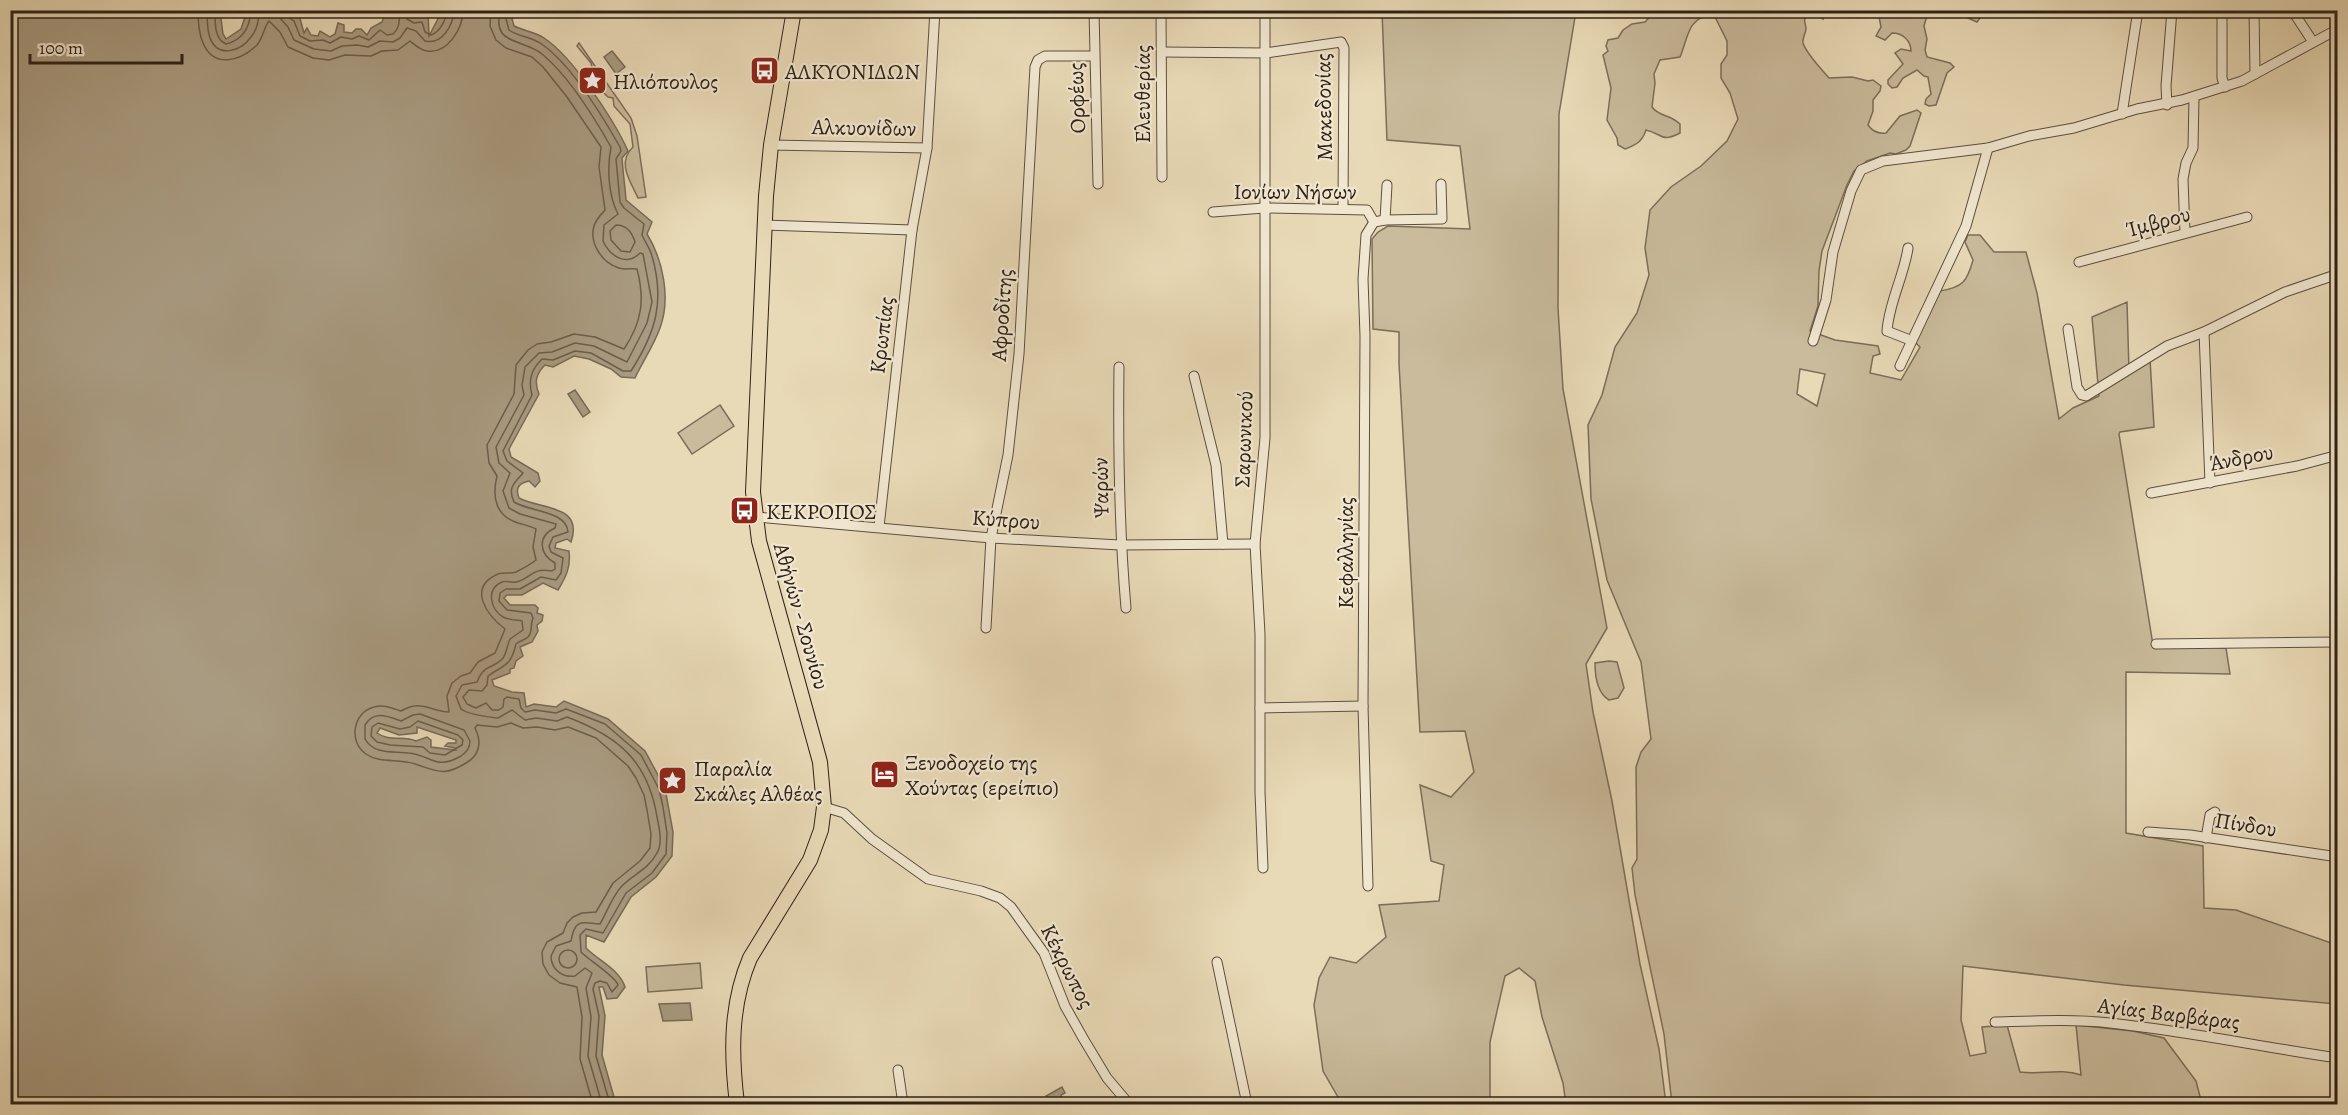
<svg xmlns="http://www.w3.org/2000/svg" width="2348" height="1115" viewBox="0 0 2348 1115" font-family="Alegreya,serif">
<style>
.green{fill:#c9bb9c;stroke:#7b6e5a;stroke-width:1.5;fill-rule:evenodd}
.water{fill:#a99b81;stroke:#776a57;stroke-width:1.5;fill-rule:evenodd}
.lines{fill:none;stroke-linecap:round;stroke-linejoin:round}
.shore{stroke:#6b5e4c;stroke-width:1.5}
.minor-casing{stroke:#5c4f40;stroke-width:11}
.primary-casing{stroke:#2d2118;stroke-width:16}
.minor{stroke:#f1e7d0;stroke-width:9}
.primary{stroke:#e9dab7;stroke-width:14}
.labels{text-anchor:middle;stroke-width:4.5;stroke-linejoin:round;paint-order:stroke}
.poi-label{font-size:22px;fill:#2d2118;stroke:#f1e7d0;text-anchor:start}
.street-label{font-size:22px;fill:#2d2118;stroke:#f1e7d0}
</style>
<rect width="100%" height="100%" fill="#e9dab7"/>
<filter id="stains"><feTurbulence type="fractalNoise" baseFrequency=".00333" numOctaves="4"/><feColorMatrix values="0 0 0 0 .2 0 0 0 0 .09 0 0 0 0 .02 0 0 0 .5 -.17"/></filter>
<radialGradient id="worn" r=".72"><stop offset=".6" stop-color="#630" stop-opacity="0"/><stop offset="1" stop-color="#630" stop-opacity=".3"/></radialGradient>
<g class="green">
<polygon points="1382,11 1576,11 1559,114 1558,308 1563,389 1607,628 1586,664 1593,712 1612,801 1640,964 1659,1049 1666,1104 1566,1104 1563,1083 1542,1017 1535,981 1519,968 1505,976 1490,1042 1490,1104 1342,1104 1323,1071 1314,1005 1319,978 1330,957 1356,963 1386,937 1379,905 1439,901 1444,865 1431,861 1420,785 1451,797 1474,772 1465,731 1420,732 1399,364 1399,332 1373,329 1372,239 1378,232 1388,226 1470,229 1460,146 1387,140"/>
<path d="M1665,11H1825L1823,19L1813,13L1807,14C1803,20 1805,22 1806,28C1806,33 1802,38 1803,43C1806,53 1822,70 1829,78L1852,77L1868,81L1873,80L1881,86L1880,91L1873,100V111L1868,125C1872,131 1878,134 1886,133L1900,116L1917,110L1921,113L1910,146L1906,150L1896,154L1890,153L1867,161L1854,171L1847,185L1822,251L1819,271L1818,306L1810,331L1835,340L1878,346L1880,354L1873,356L1870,373L1901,380L1920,347L1914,341L1940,291C1963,287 1967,282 1973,260L1965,242L1968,235H1980L1994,252H2026L2037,293L2059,419L2073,408L2099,396L2092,317L2127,302L2129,371L2150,359L2154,427L2120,432L2119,434L2153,645L2226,648L2230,674L2126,672V833L2203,846L2204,908L2236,910L2337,945V1004L2124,985L1963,966L1961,1020L1970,1056L1986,1053L1982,1027L2007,1025L2020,1072C2041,1075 2060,1068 2081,1075L2076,1025L2133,1031L2164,1038L2196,1081L2202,1104H1672L1664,1034L1635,895L1632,868L1637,859L1636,767L1641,752L1651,739L1641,662L1607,580L1591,499L1588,425L1602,395L1615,347L1637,313L1649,275L1645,248L1650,210L1671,187L1701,166L1727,141L1738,119L1730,93L1721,78V64L1727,55V41L1716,19L1712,15C1687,17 1688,39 1680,57L1660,60L1654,74L1655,83L1652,107C1659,117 1670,114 1680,124V133C1661,143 1663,134 1646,130C1642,142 1636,145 1625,149L1618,145L1617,138L1607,120L1611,88L1603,55L1608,51L1606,46L1608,40L1618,38L1623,30L1632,24L1645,22L1653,13ZM1800,369L1825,374L1817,406L1797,394Z"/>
<path d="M1878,11H1931L1928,12L1924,26L1927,39L1925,50L1927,57L1950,63L1954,67L1947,73L1936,105L1929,106L1925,104L1926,99L1931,94L1928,77L1924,76L1917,70L1903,78L1897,87L1892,88L1888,84V80L1903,64L1895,53L1901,49L1911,51C1911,41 1903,33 1892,33L1885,40L1876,36L1881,27Z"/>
<polygon points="1952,11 1985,11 1977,22"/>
<path d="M579,43L631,118L637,136L646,197L638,198C631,182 616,163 633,147L630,124L614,106L613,98L608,97L603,92L600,79L593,71L591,63L577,46Z"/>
<polygon points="720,405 734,426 692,454 678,433"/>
<path d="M1609,661L1617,662L1624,688L1618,698L1609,700C1597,693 1595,676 1595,663Z"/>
<polygon points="700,963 702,988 648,992 646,967"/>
</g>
<g class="water">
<path d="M10,11H220L223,34L226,39L241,29L247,11H291L293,14L299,15L304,33L307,28L311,35L318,36L320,31L330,37L335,34L338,23L344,25V32L352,33L356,29H361L367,35L371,28L382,22C385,11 398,7 407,13L410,11L411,15L415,17L418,16L417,11H428L429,36L442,11H520L512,19L514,26C524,31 535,32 544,38C572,56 614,120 628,151L622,158C623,173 625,186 626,200L652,222L647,234C663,260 671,298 660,328C654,345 643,361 635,378L621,377L611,369L589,359L574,356L553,367L545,365C536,374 534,382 539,394L509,449L511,457L538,473L540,481L535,487L529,481C519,483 515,488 519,498C541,510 584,504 571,542L567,539L556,543L555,548L569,551C571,567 566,577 558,590L543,583L522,595H507L504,598L510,605H535L538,608L537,613L543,615L542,621L537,625L538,631L532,642L520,647L523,656L516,661L514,668L510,669V673L492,680L494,686L512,692L524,693L526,707L534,704L556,707L564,701L608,719L645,751L665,788L673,832L672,856L656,877L631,897L604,942L586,935V948C599,961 619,969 625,987L617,998L607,999L603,987H599L605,1016L602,1055L616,1104H11ZM417,727L456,740V743H448L445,746L455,748L456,750L431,747V740L427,737L416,741C404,735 389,742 377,733L380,728L399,735L417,733Z"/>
<polygon points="612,51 625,67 616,74 604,57"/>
<polygon points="575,390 590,412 583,417 568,394"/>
<polygon points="690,1003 692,1020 663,1021 659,1004"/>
<polygon points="1062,1087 1065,1093 1061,1095 1063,1099 1050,1104 1046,1096"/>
</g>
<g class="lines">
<g class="shore">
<path d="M198,10C198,20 199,34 203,43C214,69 240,61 257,45C263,38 264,27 269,21L280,32L288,47L313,58L329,60L345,55L371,56L382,51L398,50L410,41C415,45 420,50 427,51C448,54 463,28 463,10"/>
<path d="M207,10C207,19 207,30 210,38C218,59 241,51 251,37C257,30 259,19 259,10"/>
<path d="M215,10C215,22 214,39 226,44C243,40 250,27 251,10"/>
<path d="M279,10L280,18L288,27L294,40L314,49L331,51L342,46L357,45L368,47L380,41L393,42L400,38L407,28L416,31L425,41C442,45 453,26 454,10"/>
<path d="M286,10L288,17L294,21L300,36L310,41L323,40L330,43L341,37L352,39L359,36L369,40L380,30L387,35L393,34C399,29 402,17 396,10"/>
<path d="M405,10L407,19L414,23L422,22L425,32L431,35C440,32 446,20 447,10"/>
<path d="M491,10L490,26L496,40L506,48L532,57L543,67L567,97L601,147L599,167L605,210C601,215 596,219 594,226C589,243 602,263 619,268C625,270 632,268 637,269C645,300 642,322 624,349L595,337L574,334L551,342L537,344L528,350L516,365L514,394L487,445L489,463L497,476C492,496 495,516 518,523C525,525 530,526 536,529L533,547L536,560C531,564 522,569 516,572C511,574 504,572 498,574C466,588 488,616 505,629L495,653L478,662L470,673L461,676L452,683L447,696L449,712C429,711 422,699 401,711C392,708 383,704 374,707C353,712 348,742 366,754C380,764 399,758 415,764C437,771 444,777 466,763C480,755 482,742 475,728L477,725L497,727L511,723L523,728L537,727L555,730L568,727L596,738L628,766L636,778L644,795L647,810L651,834L650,848L640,861L613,883L596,912L582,913L573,917L567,923L563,933L547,942L542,952L543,964L549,975L560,983L577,987L582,1017L580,1059L593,1104"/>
<path d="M501,10C498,18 497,25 502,33C509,43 531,44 542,54C569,76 594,117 611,147C607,167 608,195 618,214L604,225L603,241C610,256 626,267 640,253L643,254L652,302L647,323L627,362L594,346L575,343L552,352L539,353L525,367L522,385L524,395L496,447L499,463L510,473L503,491L509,508L520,514L556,524L555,528C537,536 539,554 555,563V569L552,571C531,567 531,579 516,582C511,583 507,580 502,582C485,589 491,610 503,617C509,620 516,620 522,621L523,630L510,639C507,645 507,652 503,658C493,670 485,662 477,682L462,685L456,696L461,709C469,715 489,717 498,718L512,710L525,720L536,718L557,721L567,717C618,736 648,761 657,817C659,827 663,843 657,853C649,869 632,875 621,887C612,897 607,912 600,924C583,923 575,917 571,941L556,946L551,956C551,969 562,978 575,976L585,968L592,973L586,988L591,1017L588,1056L602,1104"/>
<path d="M511,10L506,19L509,30C519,37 533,37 543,45C571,65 603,117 620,147L621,151L616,159L620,202L624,208L644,224L642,235C645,242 650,248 652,256C665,301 656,332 631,371H623L591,353L575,351L553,360L542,359C531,370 528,380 532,395L503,451L507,461L523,473C515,483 507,487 514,502C530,512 567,511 568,532L553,537L549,546L551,552L563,558L561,573L556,580L541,577L520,589H506L500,593L499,601L507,610L531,613L533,618C530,624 533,632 528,637C525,640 519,641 516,644C511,666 505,664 488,676L487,685L482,691L469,690L463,697L467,704L476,708L486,703L492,710H499L503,707L504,699L507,697L519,699L521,708L525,712L535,710L556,713L566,709L605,724L641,755L659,789L663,807L667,833L666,854L652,873L626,893L603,933L586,929L580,935L581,952C590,961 616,977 618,985L612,992L607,983L600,981L595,983L593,989L599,1016L596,1056L610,1104"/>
<path d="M616,225C627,225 632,232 635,242L630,252L621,251L611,240L610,231Z"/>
<path d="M420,714L464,730L470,741C470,748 467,752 461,756C435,771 432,755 408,753C393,751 374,755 365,739V725C374,710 387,716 401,721L413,715Z"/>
<polygon points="418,721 458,735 463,740 462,745 445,755 430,753 423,747 390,745 377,742 371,736 372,727 378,723 400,729 410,727"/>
<circle cx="568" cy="959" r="9"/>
</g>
<defs>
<g id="minor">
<polyline points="1094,10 1098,184"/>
<polyline points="1161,10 1162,177"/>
<polyline points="2222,10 2222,78 2225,87"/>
<polyline points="2254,10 2255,74"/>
<polyline points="2292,10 2313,42"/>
<polyline points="1162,52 1266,53 1341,42 1344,48 1343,208"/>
<polyline points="2167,105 2166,86 2172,10"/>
<polyline points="2122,114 2138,10"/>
<polyline points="771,145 927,148"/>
<polyline points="1213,212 1264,208 1367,210 1374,222"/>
<polyline points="1385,220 1387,185"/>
<polyline points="1374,222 1385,220 1442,219 1441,184"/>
<polyline points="764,225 912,230"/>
<polyline points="2185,233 2183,179 2186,163 2193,148 2194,97"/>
<path d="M1908,248C1904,276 1889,302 1887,331L1910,340"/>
<polyline points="2079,262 2247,217"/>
<polyline points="2068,329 2077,387 2082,395 2086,396 2167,346 2204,332 2285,292 2338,274"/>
<polyline points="2204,332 2210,483"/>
<polyline points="1813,341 1826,300 1833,252 1851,191 1861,170 1883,161 1988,148 2029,136 2074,128 2137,109 2182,100 2242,81 2338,29"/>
<polyline points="1900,366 1966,226 1988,148"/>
<path d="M1119,367C1118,448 1119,528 1126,608"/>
<polyline points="1194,376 1216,465 1223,544"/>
<polyline points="2151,493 2297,466 2338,455"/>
<polyline points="756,517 991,538 1120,545 1255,544"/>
<polyline points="879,527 912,230 927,148 935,10"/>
<polyline points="986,628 991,538 1008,455 1019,354 1035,67 1038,60 1045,56 1094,56"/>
<polyline points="2156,644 2338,642"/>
<polyline points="1260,708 1363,706"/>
<polyline points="824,807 844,813 872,839 928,879 981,891 1000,898 1011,907 1044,953 1065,1006 1083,1038 1107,1078 1129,1104"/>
<polyline points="2148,832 2190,835 2338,857"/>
<polyline points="2206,838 2210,815 2215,812"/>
<polyline points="1263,868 1260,792 1260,634 1255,544 1265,438 1265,10"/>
<polyline points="1368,886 1363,706 1365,336 1363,279 1366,235 1374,222"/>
<polyline points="1217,962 1247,1104"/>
<path d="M1995,1022C2033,1021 2072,1019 2110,1023C2186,1031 2262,1047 2338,1058"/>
<polyline points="898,1070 903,1104"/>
</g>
<path id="primary" d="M737,1104C731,1054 730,1005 750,958L810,860L821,830L824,807L820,762L759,541L753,492L766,196L771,145L794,10"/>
</defs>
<use href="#minor" class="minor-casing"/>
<use href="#primary" class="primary-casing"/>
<use href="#minor" class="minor"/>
<use href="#primary" class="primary"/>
</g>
<defs>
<symbol id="bus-square" viewBox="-11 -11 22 22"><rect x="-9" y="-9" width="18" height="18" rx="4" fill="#8f2418" stroke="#f1e7d0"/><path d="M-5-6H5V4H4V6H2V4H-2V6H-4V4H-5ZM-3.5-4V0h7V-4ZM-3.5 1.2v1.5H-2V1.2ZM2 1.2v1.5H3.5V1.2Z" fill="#fff"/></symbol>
<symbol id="sight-square" viewBox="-11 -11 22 22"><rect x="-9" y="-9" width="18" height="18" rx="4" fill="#8f2418" stroke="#f1e7d0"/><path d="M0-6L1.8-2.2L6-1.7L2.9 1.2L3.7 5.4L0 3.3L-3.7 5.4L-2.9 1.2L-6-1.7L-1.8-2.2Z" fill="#fff"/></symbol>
<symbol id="hotel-square" viewBox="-11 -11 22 22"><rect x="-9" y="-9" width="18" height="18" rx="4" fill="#8f2418" stroke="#f1e7d0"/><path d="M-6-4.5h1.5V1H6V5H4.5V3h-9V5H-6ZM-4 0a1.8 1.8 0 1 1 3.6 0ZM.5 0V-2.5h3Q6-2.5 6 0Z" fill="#fff"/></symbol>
</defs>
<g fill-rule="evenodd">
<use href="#bus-square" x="748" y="54" width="33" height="33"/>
<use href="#sight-square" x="576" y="64" width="33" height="33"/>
<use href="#bus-square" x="728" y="494" width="33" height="33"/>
<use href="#hotel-square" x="868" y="758" width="33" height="33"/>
<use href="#sight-square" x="656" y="764" width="33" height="33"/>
</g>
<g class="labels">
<g class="poi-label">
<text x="785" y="79">ΑΛΚΥΟΝΙΔΩΝ</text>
<text x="613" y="89">Ηλιόπουλος</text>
<text x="766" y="519">ΚΕΚΡΟΠΟΣ</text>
<text x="905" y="770">Ξενοδοχείο της<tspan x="905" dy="25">Χούντας (ερείπιο)</tspan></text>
<text x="694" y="776">Παραλία<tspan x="694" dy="25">Σκάλες Αλθέας</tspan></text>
</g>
<g class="street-label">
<text transform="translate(1142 94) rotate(-90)" y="8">Ελευθερίας</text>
<text transform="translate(1076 98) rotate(-92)" y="8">Ορφέως</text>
<text transform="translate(1323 107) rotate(-91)" y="8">Μακεδονίας</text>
<text transform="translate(864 127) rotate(1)" y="8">Αλκυονίδων</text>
<text x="1295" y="199">Ιονίων Νήσων</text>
<text transform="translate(2158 221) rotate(-15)" y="8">Ίμβρου</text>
<text transform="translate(1001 315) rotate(-86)" y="8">Αφροδίτης</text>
<text transform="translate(881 335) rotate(-83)" y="8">Κρωπίας</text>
<text transform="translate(1243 439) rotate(-88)" y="8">Σαρωνικού</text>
<text transform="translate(2241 457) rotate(-11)" y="8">Άνδρου</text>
<text transform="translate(1100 488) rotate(-91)" y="8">Ψαρών</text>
<text transform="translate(1006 519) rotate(4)" y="8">Κύπρου</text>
<text transform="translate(1345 553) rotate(-90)" y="8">Κεφαλληνίας</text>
<text transform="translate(802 616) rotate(74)" y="8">Αθήνών - Σουνίου</text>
<text transform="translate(2246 824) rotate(9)" y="8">Πίνδου</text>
<text transform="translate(1068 966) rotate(63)" y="8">Κέκρωπος</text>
<text transform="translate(2169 1013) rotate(7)" y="8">Αγίας Βαρβάρας</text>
</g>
</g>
<rect width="2348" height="1115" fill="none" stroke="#e9dab7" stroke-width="36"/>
<rect x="12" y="12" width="2324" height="1091" fill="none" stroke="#2d2118" stroke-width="3"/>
<rect x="18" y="18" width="2312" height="1079" fill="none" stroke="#2d2118" stroke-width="1.5"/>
<path d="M30 54v9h152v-9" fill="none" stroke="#2d2118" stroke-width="3"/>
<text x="39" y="54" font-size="18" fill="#2d2118" stroke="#f1e7d0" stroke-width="4.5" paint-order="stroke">100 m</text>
<rect width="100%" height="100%" filter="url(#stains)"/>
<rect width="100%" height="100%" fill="url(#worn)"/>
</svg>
